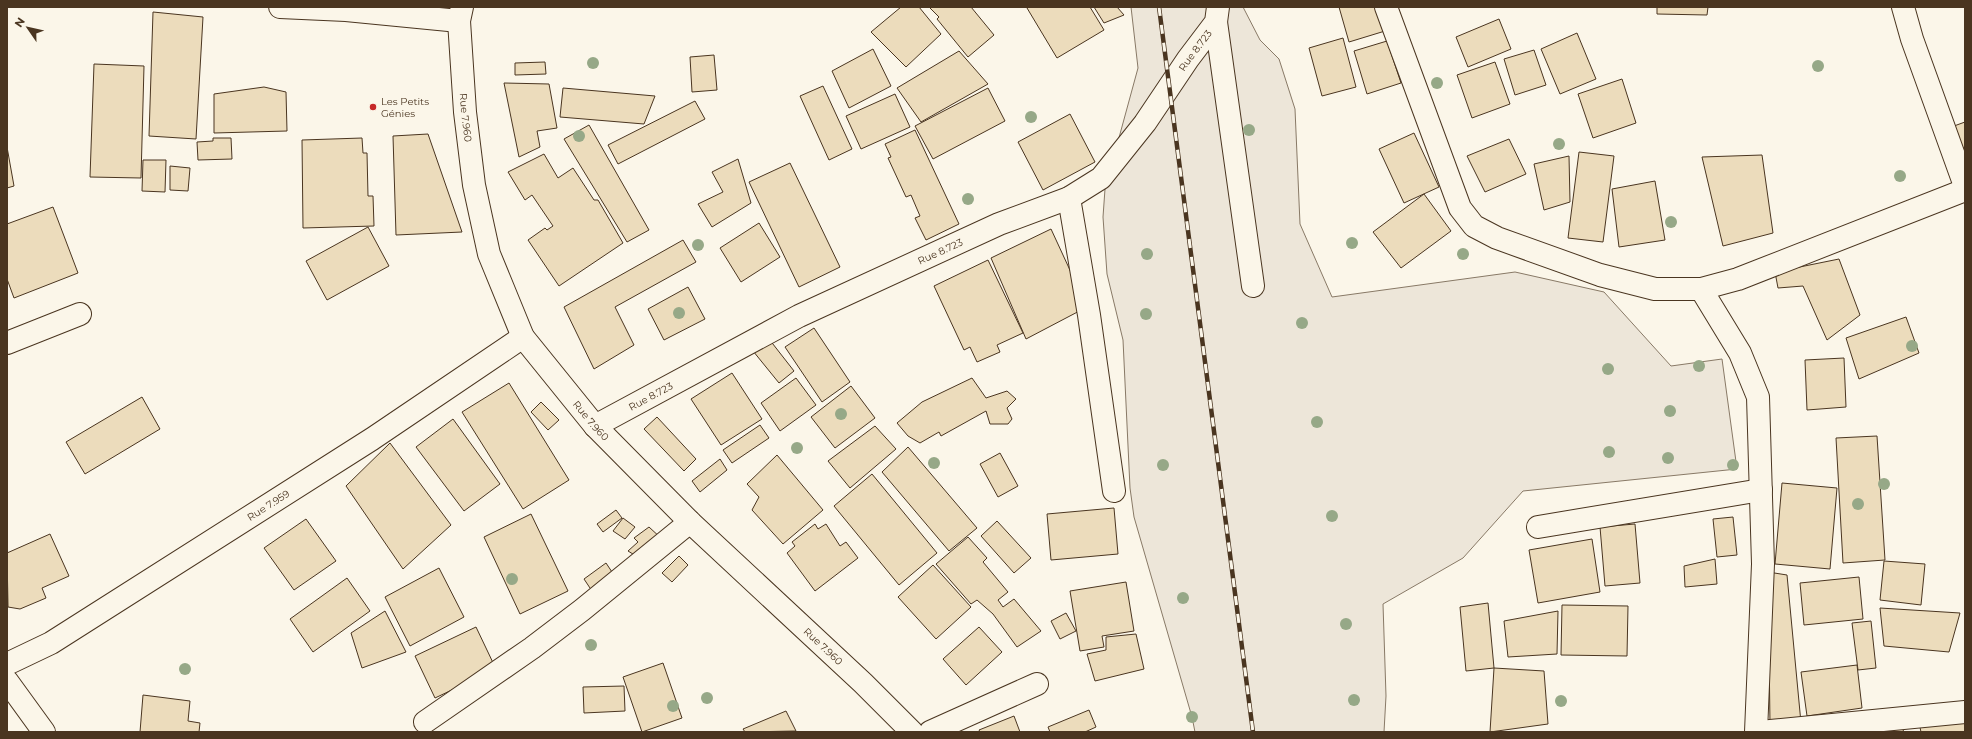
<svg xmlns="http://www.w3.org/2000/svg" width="1972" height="739" viewBox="0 0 1972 739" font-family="Montserrat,sans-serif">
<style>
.green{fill:#ede6d9;stroke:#887966}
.building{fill:#ecdcbc;stroke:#4a3520}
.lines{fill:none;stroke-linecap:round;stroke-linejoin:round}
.minor-casing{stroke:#4a3520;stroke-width:24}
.tertiary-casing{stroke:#4a3520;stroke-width:24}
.minor{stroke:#fbf6e9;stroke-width:22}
.tertiary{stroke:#fbf6e9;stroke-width:22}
.rail-casing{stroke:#4a3520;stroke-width:4.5}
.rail{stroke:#fbf6e9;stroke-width:3;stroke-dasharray:9;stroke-linecap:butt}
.tree{fill:#96a887}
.poi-dot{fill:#c62828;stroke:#fbf6e9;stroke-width:1.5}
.labels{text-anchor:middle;stroke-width:3;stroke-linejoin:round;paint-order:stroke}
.street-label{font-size:10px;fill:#4a3520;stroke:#fbf6e9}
.poi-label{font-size:10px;fill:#4a3520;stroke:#fbf6e9;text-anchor:start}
</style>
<rect width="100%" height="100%" fill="#fbf6e9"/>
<polygon class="green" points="1131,7 1243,7 1260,40 1279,59 1295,109 1300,224 1332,297 1515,272 1604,292 1671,366 1722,359 1737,469 1523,491 1463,558 1383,604 1386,696 1384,732 1195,732 1192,717 1134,517 1130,488 1123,340 1107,274 1103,217 1105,189 1138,68"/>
<g class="building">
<polygon points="901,7 919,7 941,34 906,67 871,32"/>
<polygon points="929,7 971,7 994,35 968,57 937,19 939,17"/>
<polygon points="1029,7 1090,7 1104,30 1057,58 1027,8"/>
<polygon points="1094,7 1117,7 1124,15 1104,23"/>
<polygon points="1339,7 1377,7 1385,31 1349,42"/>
<polygon points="1657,7 1708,7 1707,15 1657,14"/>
<polygon points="153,12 203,17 196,139 149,136"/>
<polygon points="1499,19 1511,49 1468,67 1456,37"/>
<polygon points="1577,33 1596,79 1560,94 1541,49"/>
<polygon points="1343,38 1356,87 1322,96 1309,48"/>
<polygon points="1387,41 1401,83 1367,94 1354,51"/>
<polygon points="873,49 891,86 849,108 832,71"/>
<polygon points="1534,50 1546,85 1515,95 1504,59"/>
<polygon points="959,51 988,84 921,122 897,88"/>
<polygon points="714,55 717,90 692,92 690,57"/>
<polygon points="545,62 546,74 515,75 515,63"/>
<polygon points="1495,62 1510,104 1472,118 1457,75"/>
<polygon points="94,64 144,66 141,178 90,177"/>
<polygon points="1622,79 1636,123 1593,138 1578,94"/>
<polygon points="504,83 549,84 557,128 537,131 540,147 519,157"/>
<polygon points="823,86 852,149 829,160 800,96"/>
<polygon points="264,87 286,92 287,131 214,133 214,94"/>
<polygon points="563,88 655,96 644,124 560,117"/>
<polygon points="988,88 1005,121 933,159 915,126"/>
<polygon points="895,94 910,127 861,149 846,116"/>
<polygon points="695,101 705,119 618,164 608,145"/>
<polygon points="1070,114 1095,162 1043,190 1018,142"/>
<polygon points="1965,122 1965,153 1954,126"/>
<polygon points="589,125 649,230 627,242 564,139"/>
<polygon points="915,130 959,224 926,240 915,218 920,216 911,195 906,197 888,158 891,157 885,144"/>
<polygon points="1414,133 1439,187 1404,203 1379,149"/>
<polygon points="428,134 462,232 396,235 393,136"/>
<polygon points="213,138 231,138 232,159 198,160 197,142 213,141"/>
<polygon points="362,138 363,153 367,153 368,196 373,196 374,226 303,228 302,140"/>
<polygon points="1509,139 1526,174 1485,192 1467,156"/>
<polygon points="7,147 14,186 7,188"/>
<polygon points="1579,152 1614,156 1603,242 1568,238"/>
<polygon points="544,154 558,178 573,168 594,200 598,200 623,243 559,286 528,240 545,228 547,230 553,226 532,195 525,200 508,172"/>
<polygon points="1762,155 1773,233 1723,246 1702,157"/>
<polygon points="1569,156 1570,202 1544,210 1534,164"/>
<polygon points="738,159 751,203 712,227 698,204 723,192 712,172"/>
<polygon points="143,160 166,160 165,192 142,191"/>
<polygon points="790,163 840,267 799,287 749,182"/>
<polygon points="170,166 190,168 188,191 170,190"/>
<polygon points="1655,181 1665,240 1619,247 1612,189"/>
<polygon points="1424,194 1451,231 1401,268 1373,232"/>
<polygon points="53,207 78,273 14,298 7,279 7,224"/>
<polygon points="759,223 780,257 741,282 720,248"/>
<polygon points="368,227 389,266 327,300 306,261"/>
<polygon points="1051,229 1087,307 1026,339 991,258"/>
<polygon points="683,240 696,262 615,307 634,345 594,369 564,307"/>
<polygon points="1839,259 1860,315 1827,340 1803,286 1778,288 1775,272"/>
<polygon points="988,260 1023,333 997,345 1000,352 977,362 970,347 964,350 934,286"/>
<polygon points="688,287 705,319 664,340 648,309"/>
<polygon points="1906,317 1919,353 1859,379 1846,338"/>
<polygon points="814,328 850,382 822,402 785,347"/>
<polygon points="769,339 794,371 779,383 753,351"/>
<polygon points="1844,358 1846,407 1807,410 1805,360"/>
<polygon points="732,373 762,419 721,445 691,399"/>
<polygon points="796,378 816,405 780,431 761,403"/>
<polygon points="972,378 986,398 1007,391 1016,399 1007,408 1012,419 1008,424 990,424 986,411 941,436 939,432 920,443 908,436 897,423 922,402"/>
<polygon points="509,383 569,480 523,509 462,412"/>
<polygon points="851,386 875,418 835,448 811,417"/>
<polygon points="142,397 160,429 85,474 66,442"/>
<polygon points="541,402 559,420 548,430 531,412"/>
<polygon points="657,417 696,459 684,471 644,429"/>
<polygon points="453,419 500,484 464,511 416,447"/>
<polygon points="760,425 769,438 732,463 723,450"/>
<polygon points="875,426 896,449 850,488 828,461"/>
<polygon points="1877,436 1885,560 1843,563 1836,438"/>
<polygon points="390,443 451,525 403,569 346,486"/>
<polygon points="908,447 977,528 949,551 882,472"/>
<polygon points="1000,453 1018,486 998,497 980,464"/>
<polygon points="777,455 823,510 783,544 752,510 759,497 747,484"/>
<polygon points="720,459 727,470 700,492 692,481"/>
<polygon points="872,474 937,553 899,585 834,506"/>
<polygon points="1782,483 1837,488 1830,569 1775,564"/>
<polygon points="1114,508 1118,554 1051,560 1047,514"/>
<polygon points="616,510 622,518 603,532 597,524"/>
<polygon points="531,514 568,591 520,614 484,537"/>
<polygon points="1733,517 1737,555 1717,557 1713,519"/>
<polygon points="623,518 635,527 625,539 613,531"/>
<polygon points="306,519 336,561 294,590 264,548"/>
<polygon points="997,521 1031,558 1014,573 981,536"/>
<polygon points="815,524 818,529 826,524 840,546 846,542 858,558 815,591 787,553 795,546 792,542"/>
<polygon points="1635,524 1640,583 1605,586 1600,527"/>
<polygon points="649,527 662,539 641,559 628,551 638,542 634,538"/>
<polygon points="50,534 69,576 42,588 46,598 20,609 8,607 7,553"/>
<polygon points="968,537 987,558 983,562 1008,592 998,600 1003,607 1014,599 1041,631 1017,647 993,614 977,600 971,604 936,564"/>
<polygon points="1592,539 1600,592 1538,603 1529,550"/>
<polygon points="679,556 688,565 672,582 662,573"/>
<polygon points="1715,559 1717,584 1685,587 1684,566"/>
<polygon points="1884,561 1925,564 1921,605 1880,600"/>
<polygon points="606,563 614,575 592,591 584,579"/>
<polygon points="933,565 971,607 936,639 898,597"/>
<polygon points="439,568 464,617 410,646 385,597"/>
<polygon points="1768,572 1787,575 1801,723 1770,724"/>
<polygon points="1859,577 1863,619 1804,625 1800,583"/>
<polygon points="347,578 370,611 313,652 290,619"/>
<polygon points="1126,582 1134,631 1102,636 1104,647 1080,651 1070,591"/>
<polygon points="1488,603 1494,668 1466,671 1460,607"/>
<polygon points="1562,605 1628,606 1627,656 1561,655"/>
<polygon points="1880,608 1960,613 1949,652 1884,646"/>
<polygon points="385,611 406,652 362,668 351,633"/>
<polygon points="1558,611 1557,654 1508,657 1504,621"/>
<polygon points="1066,613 1076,631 1060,639 1051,621"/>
<polygon points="1871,621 1876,668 1858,670 1852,623"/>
<polygon points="476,627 496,669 435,698 415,656"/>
<polygon points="979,627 1002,652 966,685 943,659"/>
<polygon points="1136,634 1144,669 1095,681 1087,654 1106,650 1106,637"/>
<polygon points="663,663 682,718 642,732 623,677"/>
<polygon points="1857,665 1862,708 1807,716 1801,672"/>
<polygon points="1494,668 1544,671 1548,724 1490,732"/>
<polygon points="624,686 625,711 584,713 583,687"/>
<polygon points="143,695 190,701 188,721 200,723 199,732 140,732"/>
<polygon points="1089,710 1096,727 1085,732 1050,732 1048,727"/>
<polygon points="786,711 796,731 745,732 743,729"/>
<polygon points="1014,716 1020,732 980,732 979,730"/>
<polygon points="1965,719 1965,732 1921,732 1919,723"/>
<polygon points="1901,726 1904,732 1889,732"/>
</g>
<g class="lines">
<defs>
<g id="minor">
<polyline points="280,7 346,10 459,21"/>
<polyline points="1386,7 1460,208 1474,226 1497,238 1600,275 1655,289 1701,289 1738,279 1965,190"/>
<polyline points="1903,7 1912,39 1965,186"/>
<polyline points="1216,22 1253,286"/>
<polyline points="1069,198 1089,315 1114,491"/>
<polyline points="1701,289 1740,353 1758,397 1763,564 1756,732"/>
<polyline points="7,343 80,314"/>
<path id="s1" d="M595,426L799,316L999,224L1069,198L1101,178L1145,123L1188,59L1216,22L1218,7"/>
<polyline points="1538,527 1761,490"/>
<polyline points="7,681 44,732"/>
<polyline points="425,722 532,648 582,610 690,522"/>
<polyline points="930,732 1037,684"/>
<polyline points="1760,732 1965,712"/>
</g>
<g id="tertiary">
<path id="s2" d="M462,7L459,21L465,112L474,185L489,254L523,337L595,426L690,522L863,683L912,732"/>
<path id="s3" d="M7,664L51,643L372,439L523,337"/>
</g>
</defs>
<use href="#minor" class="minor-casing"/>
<use href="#tertiary" class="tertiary-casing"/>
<use href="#minor" class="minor"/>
<use href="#tertiary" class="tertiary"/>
<defs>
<polyline id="rail" points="1159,7 1253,732"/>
</defs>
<use href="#rail" class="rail-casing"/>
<use href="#rail" class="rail"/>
</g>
<g class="tree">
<circle cx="593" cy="63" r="6"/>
<circle cx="1818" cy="66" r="6"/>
<circle cx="1437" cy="83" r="6"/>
<circle cx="1031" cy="117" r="6"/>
<circle cx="1249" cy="130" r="6"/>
<circle cx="579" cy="136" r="6"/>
<circle cx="1559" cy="144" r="6"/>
<circle cx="1900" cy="176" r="6"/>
<circle cx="968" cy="199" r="6"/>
<circle cx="1671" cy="222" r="6"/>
<circle cx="1352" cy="243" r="6"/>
<circle cx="698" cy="245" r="6"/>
<circle cx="1147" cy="254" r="6"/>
<circle cx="1463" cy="254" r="6"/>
<circle cx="679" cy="313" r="6"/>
<circle cx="1146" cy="314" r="6"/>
<circle cx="1302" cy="323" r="6"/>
<circle cx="1912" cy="346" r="6"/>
<circle cx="1699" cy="366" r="6"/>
<circle cx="1608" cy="369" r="6"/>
<circle cx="1670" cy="411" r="6"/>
<circle cx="841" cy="414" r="6"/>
<circle cx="1317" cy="422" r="6"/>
<circle cx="797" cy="448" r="6"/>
<circle cx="1609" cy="452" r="6"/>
<circle cx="1668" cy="458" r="6"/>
<circle cx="934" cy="463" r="6"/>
<circle cx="1163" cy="465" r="6"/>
<circle cx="1733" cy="465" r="6"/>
<circle cx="1884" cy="484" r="6"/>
<circle cx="1858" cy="504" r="6"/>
<circle cx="1332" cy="516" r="6"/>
<circle cx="512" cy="579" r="6"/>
<circle cx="1183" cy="598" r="6"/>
<circle cx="1346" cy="624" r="6"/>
<circle cx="591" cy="645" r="6"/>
<circle cx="185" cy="669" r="6"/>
<circle cx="707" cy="698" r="6"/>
<circle cx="1354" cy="700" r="6"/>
<circle cx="1561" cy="701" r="6"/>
<circle cx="673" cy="706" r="6"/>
<circle cx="1192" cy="717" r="6"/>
</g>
<circle class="poi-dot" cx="373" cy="107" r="4"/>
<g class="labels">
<g class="street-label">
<text dy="4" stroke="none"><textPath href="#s1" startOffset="723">Rue 8.723</textPath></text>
<text dy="4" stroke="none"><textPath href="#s2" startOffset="111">Rue 7.960</textPath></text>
<text dy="4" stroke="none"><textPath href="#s1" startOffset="387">Rue 8.723</textPath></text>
<text dy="4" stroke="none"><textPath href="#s1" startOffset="63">Rue 8.723</textPath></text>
<text dy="4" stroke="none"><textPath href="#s2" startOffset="447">Rue 7.960</textPath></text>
<text dy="4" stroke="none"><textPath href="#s3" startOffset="306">Rue 7.959</textPath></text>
<text dy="4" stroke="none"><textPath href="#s2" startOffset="771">Rue 7.960</textPath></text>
</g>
<g class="poi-label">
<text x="381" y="105">Les Petits<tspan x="381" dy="12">Génies</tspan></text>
</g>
</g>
<rect width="1972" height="739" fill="none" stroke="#4a3520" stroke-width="16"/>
<g transform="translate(28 28) rotate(304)" stroke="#fbf6e9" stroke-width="3" paint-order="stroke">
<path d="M0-3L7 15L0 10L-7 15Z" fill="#4a3520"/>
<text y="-6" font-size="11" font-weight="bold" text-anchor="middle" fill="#4a3520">N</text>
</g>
</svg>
